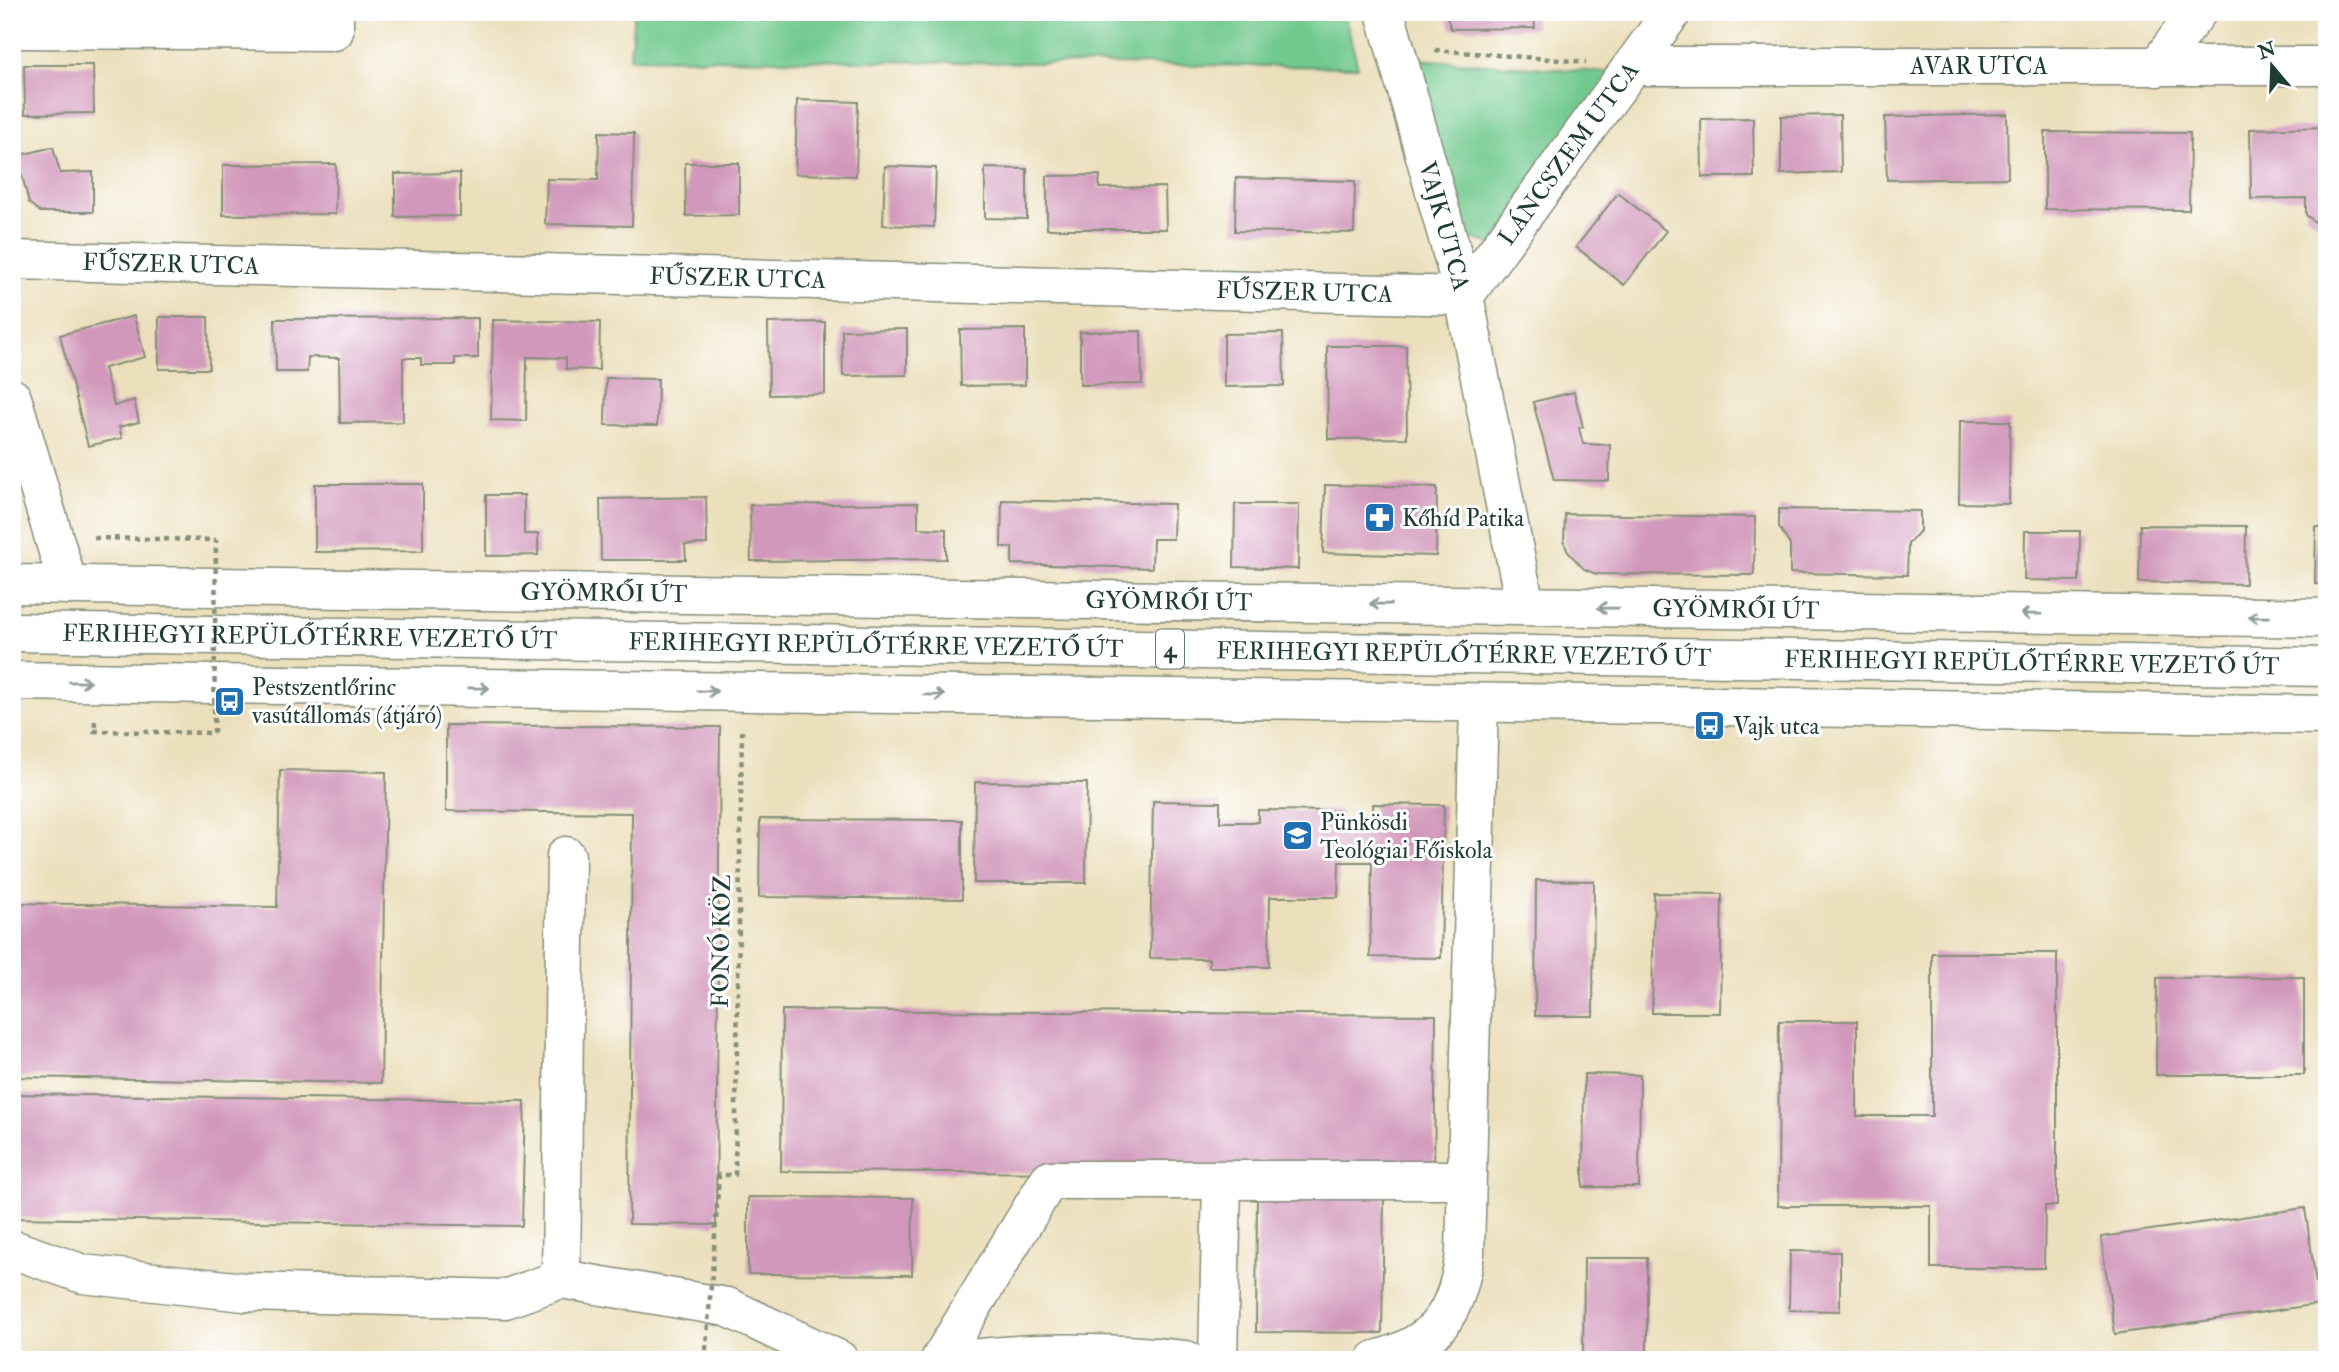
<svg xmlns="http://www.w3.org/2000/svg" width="2339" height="1372" viewBox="0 0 2339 1372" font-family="'IM FELL Double Pica',serif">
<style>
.green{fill:#71c98e;stroke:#488361;stroke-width:2}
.building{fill:#d198bb}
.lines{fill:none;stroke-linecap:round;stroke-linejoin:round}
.minor-casing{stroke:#858e78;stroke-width:41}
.major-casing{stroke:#858e78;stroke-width:41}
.path{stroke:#858e78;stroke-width:4.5;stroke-dasharray:5 5;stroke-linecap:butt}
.minor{stroke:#fff;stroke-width:38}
.major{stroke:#fff;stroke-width:38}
.path-bridge{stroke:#858e78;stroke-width:4.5;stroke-dasharray:5 5;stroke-linecap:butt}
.oneway{stroke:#8f9e9a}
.labels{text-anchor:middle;stroke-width:6;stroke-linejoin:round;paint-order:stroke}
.shield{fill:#fff;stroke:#627771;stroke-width:2}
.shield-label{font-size:23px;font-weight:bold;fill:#1f3d34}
.street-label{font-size:24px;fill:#1f3d34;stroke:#fff}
.poi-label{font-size:24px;fill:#1f3d34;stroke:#fff;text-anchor:start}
</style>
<rect width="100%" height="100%" fill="#fff"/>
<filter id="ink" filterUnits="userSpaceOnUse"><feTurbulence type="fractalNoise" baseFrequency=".0143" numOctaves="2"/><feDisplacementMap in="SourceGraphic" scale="14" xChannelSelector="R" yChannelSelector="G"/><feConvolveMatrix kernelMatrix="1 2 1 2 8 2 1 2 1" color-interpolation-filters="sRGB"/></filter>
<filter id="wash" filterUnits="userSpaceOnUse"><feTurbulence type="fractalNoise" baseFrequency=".00686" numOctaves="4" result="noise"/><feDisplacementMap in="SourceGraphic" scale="28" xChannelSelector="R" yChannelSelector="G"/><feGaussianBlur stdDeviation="1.57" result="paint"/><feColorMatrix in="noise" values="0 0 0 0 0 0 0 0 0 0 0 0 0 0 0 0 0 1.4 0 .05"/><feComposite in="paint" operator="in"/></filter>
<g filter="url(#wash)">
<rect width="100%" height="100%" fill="#ebdfbc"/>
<g class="green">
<polygon points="634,12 1344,12 1358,67 630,58"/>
<polygon points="1414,59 1619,73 1492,244 1459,235"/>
</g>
<g id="blocks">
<g class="building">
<rect x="437" y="12" width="131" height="4"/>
<polygon points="1445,12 1534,12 1535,28 1451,29"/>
<polygon points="1969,12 2006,12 2006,19 1970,19"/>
<polygon points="24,65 93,65 94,113 25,114"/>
<polygon points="797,100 858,102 856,176 795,174"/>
<polygon points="2007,114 2008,178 1887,180 1885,117"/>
<polygon points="1840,115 1841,172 1781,174 1781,116"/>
<polygon points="1753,118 1754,177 1702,177 1701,119"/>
<polygon points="2327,127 2327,226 2320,226 2306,215 2306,198 2251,199 2250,129"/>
<polygon points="599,132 634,133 632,226 545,224 547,179 598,180"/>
<polygon points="2045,132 2190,133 2189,210 2045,209"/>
<polygon points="53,147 60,173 93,172 93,212 40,212 29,203 17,156"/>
<polygon points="685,163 739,163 739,215 686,216"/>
<polygon points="336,164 335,214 223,215 223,165"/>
<polygon points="885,166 936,168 934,227 883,225"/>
<polygon points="985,168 1027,169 1027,219 985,218"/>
<polygon points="460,173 460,216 395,217 395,174"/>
<polygon points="1100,175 1099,188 1165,187 1166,229 1047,229 1047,176"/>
<polygon points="1236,178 1355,181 1354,233 1235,231"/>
<polygon points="1618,193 1666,231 1624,285 1576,247"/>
<polygon points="134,316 145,357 104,368 114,406 134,400 139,422 119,427 122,438 88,446 60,335"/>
<polygon points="159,317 208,317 209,369 159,369"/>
<polygon points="478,318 478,358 455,358 455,365 421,365 421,358 403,358 403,422 340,423 339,358 308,357 307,372 276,372 275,319"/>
<polygon points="493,320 600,322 599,370 566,369 566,358 527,357 526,421 491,420"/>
<polygon points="825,322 825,394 769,395 768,323"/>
<polygon points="907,329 907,375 843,376 842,330"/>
<polygon points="1025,329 1025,385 961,386 960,330"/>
<polygon points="1141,331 1142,384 1080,385 1080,332"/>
<polygon points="1283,333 1284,386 1224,387 1224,334"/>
<polygon points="1327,346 1406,346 1407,438 1328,439"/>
<polygon points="606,378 658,379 657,426 605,425"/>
<polygon points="1574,392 1583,427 1579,428 1583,444 1610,445 1609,481 1554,480 1533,402"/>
<polygon points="1960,421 2010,421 2009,504 1959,503"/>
<polygon points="315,484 423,484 423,551 315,552"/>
<polygon points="1325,485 1437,487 1436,556 1323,553"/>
<polygon points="486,495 524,495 524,534 538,534 538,555 486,556"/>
<polygon points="706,497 707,544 685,545 686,560 601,560 600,499"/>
<polygon points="1002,500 1174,504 1173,539 1153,539 1152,568 1012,564 1012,547 1001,547"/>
<polygon points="918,503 918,528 946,529 946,559 751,561 750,505"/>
<polygon points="1235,504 1299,504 1298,569 1234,567"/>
<polygon points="1779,509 1920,511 1920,531 1908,544 1907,575 1790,573 1790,545 1779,527"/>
<polygon points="1565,514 1755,517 1754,575 1596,574 1584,569 1568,552 1564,542"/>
<polygon points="2140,525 2246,526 2245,584 2139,582"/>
<polygon points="2316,527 2327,527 2327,584 2315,584"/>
<polygon points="2025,531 2080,531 2079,581 2024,580"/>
<polygon points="446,725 720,727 716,1225 629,1224 632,813 446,811"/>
<polygon points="280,770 386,772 381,1083 14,1077 17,903 277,907"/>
<polygon points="975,782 1087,783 1086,883 974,883"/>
<polygon points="1153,801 1220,802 1220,822 1258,822 1258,810 1340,811 1340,822 1373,822 1373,804 1444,805 1441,958 1370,957 1372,862 1339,862 1338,897 1270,897 1269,967 1209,967 1209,959 1150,958"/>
<polygon points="760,819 962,820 962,899 759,897"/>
<polygon points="1536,880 1594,881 1593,1016 1535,1016"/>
<polygon points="1654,893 1722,894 1720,1013 1652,1013"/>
<polygon points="1932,953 2057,953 2057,1206 2045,1206 2044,1268 1931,1268 1931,1206 1778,1206 1779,1021 1857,1021 1857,1116 1932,1116"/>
<polygon points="2304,977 2304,1075 2156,1075 2157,978"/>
<polygon points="782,1010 1436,1015 1434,1175 781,1171"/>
<polygon points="1584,1074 1640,1075 1639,1187 1583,1187"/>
<polygon points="12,1094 525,1101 522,1226 12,1218"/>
<polygon points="1257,1195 1384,1195 1382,1333 1256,1332"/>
<polygon points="748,1197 913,1198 912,1275 748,1274"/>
<polygon points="2305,1208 2319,1304 2115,1334 2101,1237"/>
<polygon points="1790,1251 1840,1252 1840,1311 1789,1310"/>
<polygon points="1584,1258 1647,1258 1647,1360 1583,1360"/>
</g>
</g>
</g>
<g filter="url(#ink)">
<use href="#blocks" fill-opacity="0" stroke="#858e78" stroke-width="2"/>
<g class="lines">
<defs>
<g id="minor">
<path id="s1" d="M1385,12L1464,296L1525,606"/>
<polyline points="12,29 334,31 334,12"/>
<path id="s2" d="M1633,66H2327"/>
<polyline points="2157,67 2197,12"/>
<path id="s3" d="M12,260L1464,296L1672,12"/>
<polyline points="12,398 68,585"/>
<path id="s4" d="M12,584L2327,618"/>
<polyline points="12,681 2327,715"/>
<polyline points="12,1249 83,1274 244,1292 505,1299 561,1279 727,1307 839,1360"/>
<polyline points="561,1279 566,856"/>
<polyline points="940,1360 1049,1180 1465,1180"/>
<path d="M965,1360C1028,1351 1122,1352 1186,1360"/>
<polyline points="1218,1360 1222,1181"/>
<path d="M1376,1360C1437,1344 1457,1313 1465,1253L1479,703"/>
</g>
<g id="major">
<path id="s5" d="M12,632L2327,667"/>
</g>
</defs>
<use href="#minor" class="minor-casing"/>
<use href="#major" class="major-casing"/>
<g class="path">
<polyline points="1435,50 1586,62"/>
<polyline points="94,538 216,540"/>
<polyline points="95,721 94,731 214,733"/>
<polyline points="714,1249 719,1175 735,1175 742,731"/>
</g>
<use href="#minor" class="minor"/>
<use href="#major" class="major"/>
<g class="path-bridge">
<polyline points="214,733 216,540"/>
<polyline points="705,1360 714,1249"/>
</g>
</g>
<defs><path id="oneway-shaft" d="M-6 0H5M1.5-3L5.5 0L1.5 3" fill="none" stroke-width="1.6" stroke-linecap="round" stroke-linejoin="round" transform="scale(1.75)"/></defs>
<g class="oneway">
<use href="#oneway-shaft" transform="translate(1380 604) rotate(-179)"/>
<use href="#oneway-shaft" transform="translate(1608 608) rotate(-179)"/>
<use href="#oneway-shaft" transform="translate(2031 614) rotate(-179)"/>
<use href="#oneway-shaft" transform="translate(2259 617) rotate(-179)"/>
<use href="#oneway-shaft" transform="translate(80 682) rotate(1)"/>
<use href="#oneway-shaft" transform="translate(479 688) rotate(1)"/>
<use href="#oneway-shaft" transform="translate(707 691) rotate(1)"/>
<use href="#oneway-shaft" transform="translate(934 695) rotate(1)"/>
</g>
</g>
<defs>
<symbol id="pharmacy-square" viewBox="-11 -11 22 22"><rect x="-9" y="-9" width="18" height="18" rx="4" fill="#1f6fb2" stroke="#fff"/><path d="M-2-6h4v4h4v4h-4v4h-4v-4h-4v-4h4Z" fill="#fff"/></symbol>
<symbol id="bus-square" viewBox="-11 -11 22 22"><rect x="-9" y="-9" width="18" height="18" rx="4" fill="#1f6fb2" stroke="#fff"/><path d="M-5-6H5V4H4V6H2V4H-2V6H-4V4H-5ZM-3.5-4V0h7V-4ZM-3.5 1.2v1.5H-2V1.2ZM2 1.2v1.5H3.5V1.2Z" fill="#fff"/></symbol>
<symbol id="university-square" viewBox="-11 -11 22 22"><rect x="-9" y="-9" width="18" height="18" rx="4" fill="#1f6fb2" stroke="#fff"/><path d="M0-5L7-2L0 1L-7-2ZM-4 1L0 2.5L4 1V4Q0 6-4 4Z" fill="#fff"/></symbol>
</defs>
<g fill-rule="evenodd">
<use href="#pharmacy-square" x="1362" y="500" width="35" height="35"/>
<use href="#bus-square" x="212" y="684" width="35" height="35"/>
<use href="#bus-square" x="1692" y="708" width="35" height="35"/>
<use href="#university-square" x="1280" y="818" width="35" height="35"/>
</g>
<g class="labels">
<rect class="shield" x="1156" y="629.5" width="28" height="39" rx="5"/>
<g class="shield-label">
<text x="1170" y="657">4</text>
</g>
<g class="street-label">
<text dy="8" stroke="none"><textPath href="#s2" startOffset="346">AVAR UTCA</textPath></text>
<text dy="8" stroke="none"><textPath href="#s3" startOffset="1629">LÁNCSZEM UTCA</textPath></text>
<text dy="8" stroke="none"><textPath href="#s1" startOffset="222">VAJK UTCA</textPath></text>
<text dy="8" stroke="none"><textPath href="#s3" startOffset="159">FŰSZER UTCA</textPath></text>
<text dy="8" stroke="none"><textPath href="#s3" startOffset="726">FŰSZER UTCA</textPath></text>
<text dy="8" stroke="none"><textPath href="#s3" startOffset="1293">FŰSZER UTCA</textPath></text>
<text dy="8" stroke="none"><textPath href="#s4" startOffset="592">GYÖMRŐI ÚT</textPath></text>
<text dy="8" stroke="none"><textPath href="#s4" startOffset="1157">GYÖMRŐI ÚT</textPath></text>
<text dy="8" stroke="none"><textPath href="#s4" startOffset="1724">GYÖMRŐI ÚT</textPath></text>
<text dy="8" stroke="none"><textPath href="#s5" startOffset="298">FERIHEGYI REPÜLŐTÉRRE VEZETŐ ÚT</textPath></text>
<text dy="8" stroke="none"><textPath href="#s5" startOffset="864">FERIHEGYI REPÜLŐTÉRRE VEZETŐ ÚT</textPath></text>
<text dy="8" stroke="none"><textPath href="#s5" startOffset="1452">FERIHEGYI REPÜLŐTÉRRE VEZETŐ ÚT</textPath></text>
<text dy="8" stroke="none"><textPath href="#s5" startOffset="2020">FERIHEGYI REPÜLŐTÉRRE VEZETŐ ÚT</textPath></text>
<text transform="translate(721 941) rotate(-89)" y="8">FONÓ KÖZ</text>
</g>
<g class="poi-label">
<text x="1402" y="526">Kőhíd Patika</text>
<text x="252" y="695">Pestszentlőrinc<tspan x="252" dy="28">vasútállomás (átjáró)</tspan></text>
<text x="1733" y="734">Vajk utca</text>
<text x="1320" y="830">Pünkösdi<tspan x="1320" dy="28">Teológiai Főiskola</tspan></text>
</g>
</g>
<rect width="2339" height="1372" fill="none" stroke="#fff" stroke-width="42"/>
<g transform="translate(2272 66) rotate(341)" stroke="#ffffff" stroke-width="5" paint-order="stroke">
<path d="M0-5L12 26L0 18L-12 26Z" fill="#1f3d34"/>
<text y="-10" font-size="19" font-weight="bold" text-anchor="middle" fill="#1f3d34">N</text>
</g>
</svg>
